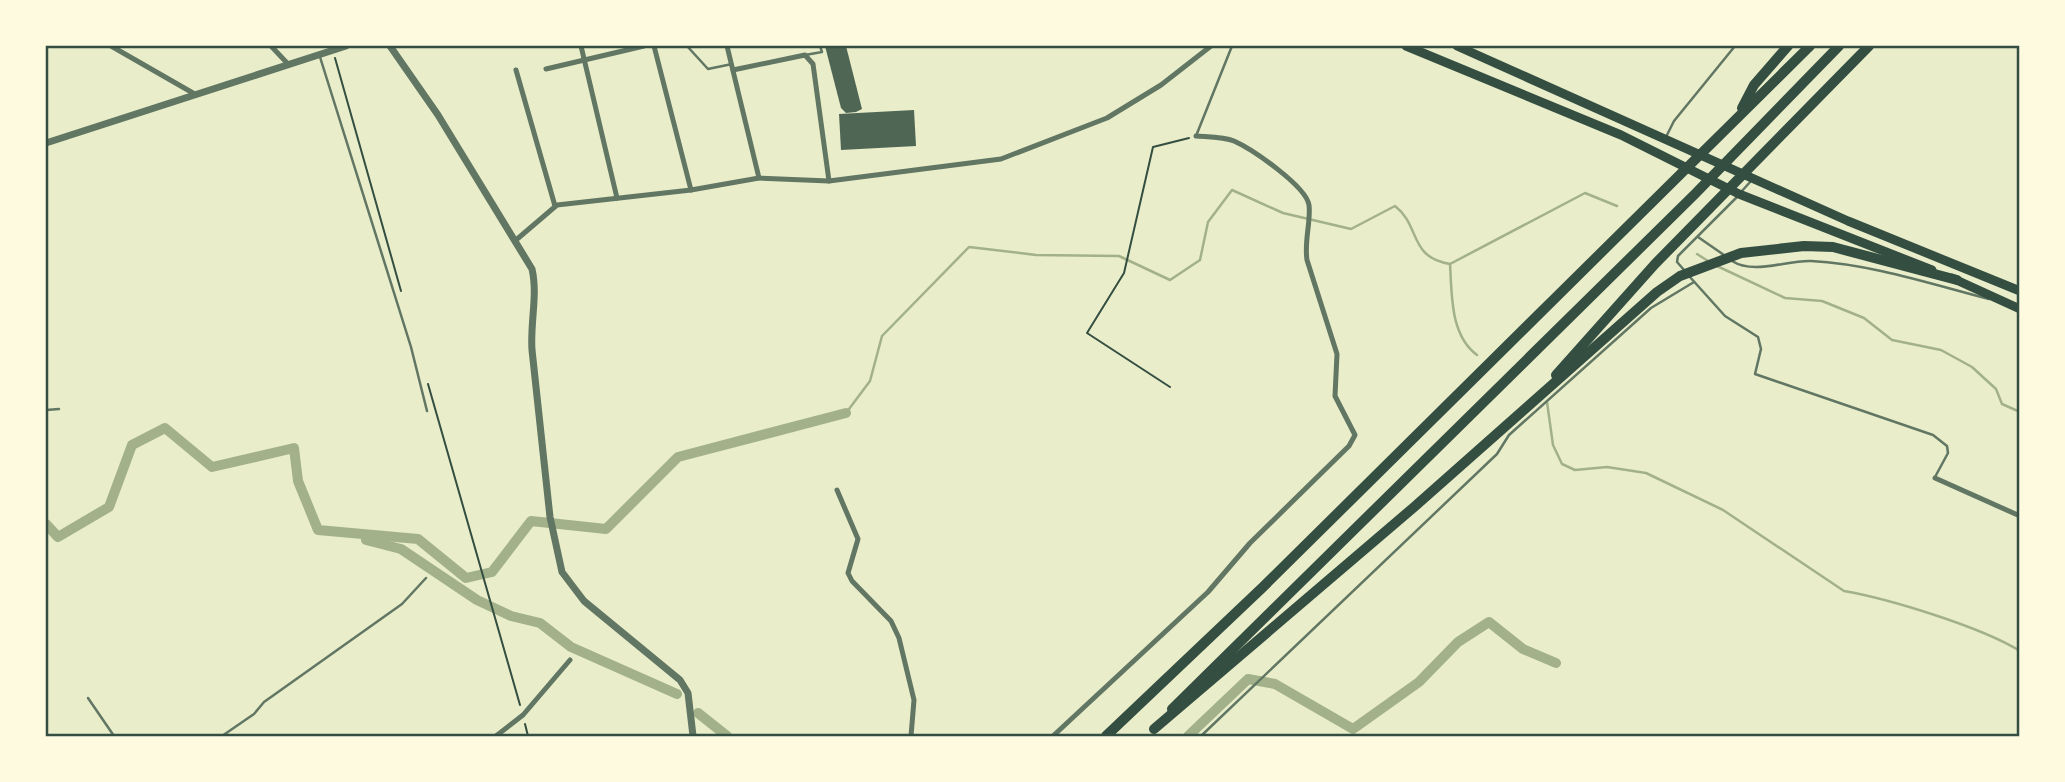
<svg xmlns="http://www.w3.org/2000/svg" width="2065" height="782" viewBox="0 0 2065 782" font-family="'Space Grotesk',sans-serif">
<style>
.lines{fill:none;stroke-linecap:round;stroke-linejoin:round}
.stream{stroke:#a3b18a;stroke-width:2.5}
.canal{stroke:#a3b18a;stroke-width:10}
.building{fill:#4f6655}
.path{stroke:#344e41;stroke-width:2}
.service{stroke:#617663;stroke-width:2.5}
.minor{stroke:#617663;stroke-width:5}
.tertiary{stroke:#617663;stroke-width:7}
.primary{stroke:#344e41;stroke-width:9}
.motorway{stroke:#344e41;stroke-width:10}
.neatline{fill:none;stroke:#344e41;stroke-width:2.5}
</style>
<rect width="100%" height="100%" fill="#e9edc9"/>
<g class="lines">
<g class="stream">
<polyline points="1697,254 1708,261"/>
<path d="M1450,264C1452,295 1450,335 1477,355"/>
<polyline points="1717,266 1785,298 1822,301 1864,318 1892,340 1941,350 1972,367 1996,389 2002,404 2020,412"/>
<path d="M1547,402L1553,445L1562,464L1575,470L1607,467L1646,473L1723,510L1844,591C1890,599 1981,627 2020,651"/>
<path d="M846,413L870,381L882,336L969,247L1036,255L1119,256L1170,280L1200,260L1208,222L1232,190L1283,213L1351,229L1395,206C1421,226 1408,257 1450,264L1585,193L1617,206"/>
</g>
<g class="canal">
<polyline points="46,524 58,537 109,507 132,445 165,428 212,467 294,448 298,481 318,530 418,539 466,578 492,572 531,521 606,529 678,457 846,413"/>
<polyline points="366,540 401,549 477,600 511,616 540,623 571,647 677,694"/>
<polyline points="698,713 727,736"/>
<polyline points="1188,736 1248,679 1275,684 1353,729 1419,682 1458,642 1489,622 1523,649 1556,663"/>
</g>
</g>
<g class="building">
<polygon points="825,46 846,46 862,109 856,112 846,113 841,108"/>
<polygon points="914,110 916,146 841,150 839,114"/>
</g>
<g class="lines">
<g class="path">
<polyline points="335,58 401,291"/>
<polyline points="428,384 520,705"/>
<polyline points="1170,387 1087,333 1124,273 1153,147 1189,138"/>
<polyline points="525,724 528,736"/>
</g>
<g class="service">
<polyline points="687,46 708,69 732,64"/>
<polyline points="805,55 822,52 820,46"/>
<polyline points="320,57 411,347 427,411"/>
<polyline points="1196,136 1232,46"/>
<polyline points="1666,137 1674,121 1735,46"/>
<polyline points="1741,192 1751,181"/>
<polyline points="1698,237 1724,255"/>
<path d="M1732,261C1754,275 1786,260 1811,261C1871,264 1931,284 1989,299"/>
<polyline points="1685,271 1677,262 1678,256 1737,197"/>
<polyline points="1689,276 1725,316 1758,337 1761,349 1755,374 1933,435 1947,446 1948,453 1935,477"/>
<polyline points="46,410 59,409"/>
<polyline points="88,698 114,736"/>
<polyline points="222,736 254,714 264,702 402,604 426,578"/>
<polyline points="1201,736 1497,454 1509,435 1651,308 1694,282"/>
</g>
<g class="minor">
<polyline points="111,46 193,93"/>
<polyline points="271,46 288,64"/>
<polyline points="581,46 617,198"/>
<polyline points="654,46 691,190"/>
<polyline points="727,46 759,178 829,181 1001,159 1107,118 1161,85 1211,46"/>
<polyline points="546,69 644,46"/>
<polyline points="516,70 555,206"/>
<polyline points="733,70 805,55 813,64 829,181"/>
<polyline points="516,240 557,205 691,190 759,178"/>
<polyline points="1935,478 2020,516"/>
<polyline points="837,490 858,539 848,573 852,581 891,621 899,638 914,700 911,736"/>
<polyline points="496,736 523,715 570,660"/>
<path d="M1053,736L1208,592L1250,543L1349,446L1355,435L1335,396L1337,354L1307,260C1304,241 1311,222 1309,205C1306,186 1252,149 1234,141C1224,137 1208,137 1196,136"/>
</g>
<g class="tertiary">
<path d="M390,46L438,115L532,269C538,295 530,323 532,350L550,517L562,572L584,601L680,680L688,693L693,736"/>
<polyline points="46,143 346,46"/>
</g>
<g class="primary">
<polyline points="1406,46 1621,135 1739,194 1932,270"/>
<polyline points="1457,46 1848,221 2020,291"/>
<polyline points="1952,278 2020,309"/>
</g>
<g class="motorway">
<polyline points="1742,108 1754,85 1788,46"/>
<polyline points="1556,375 1655,264 1869,46"/>
<polyline points="1172,709 1695,194 1839,46"/>
<polyline points="1154,729 1413,508 1657,292 1680,276 1741,253 1804,246 1833,247 1957,280"/>
<polyline points="1106,736 1263,587 1810,46"/>
</g>
</g>
<rect width="2065" height="782" fill="none" stroke="#fefae0" stroke-width="94"/>
<rect x="47" y="47" width="1971" height="688" class="neatline"/>
</svg>
